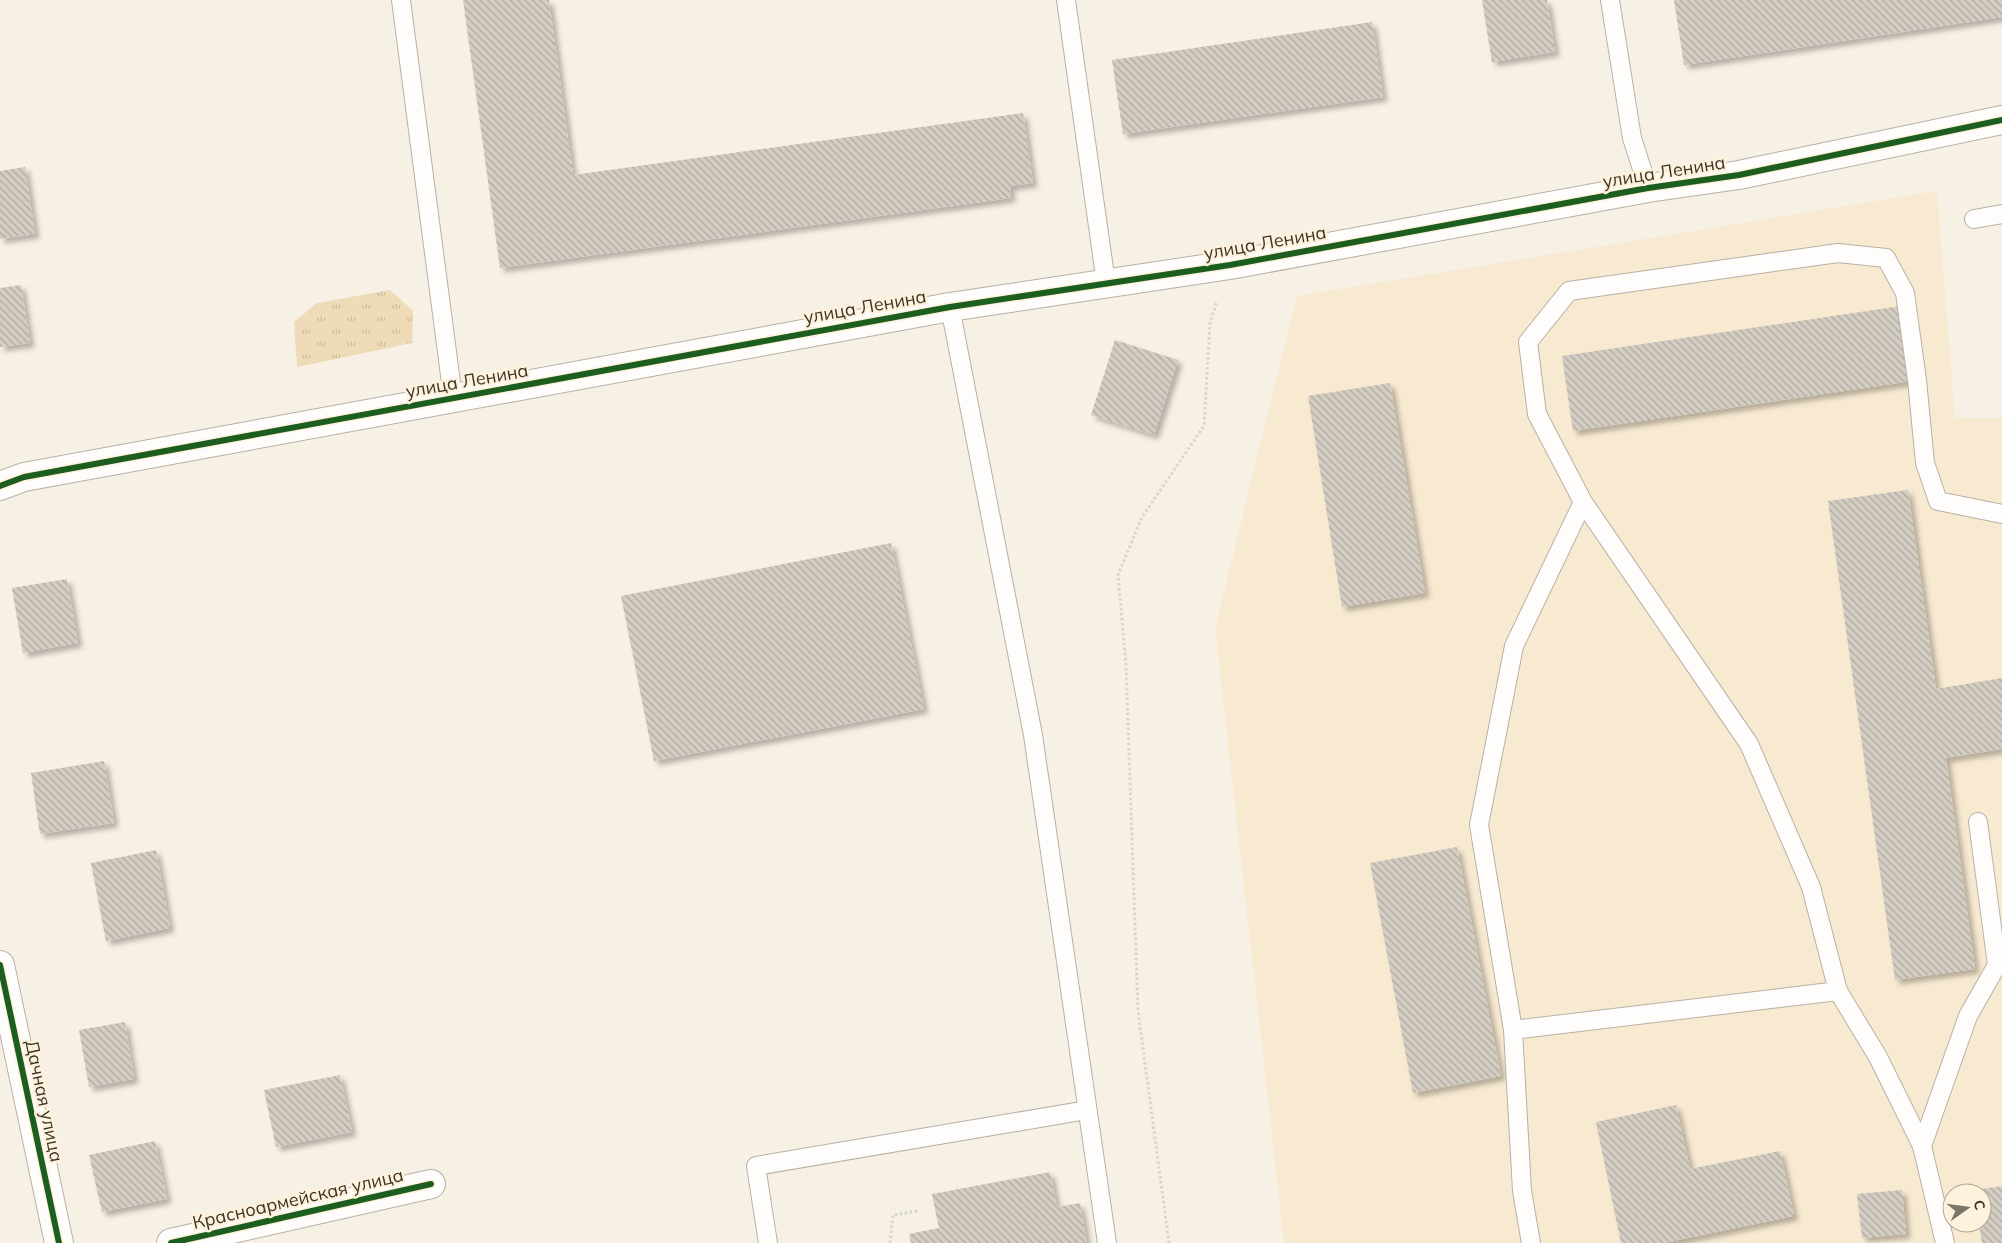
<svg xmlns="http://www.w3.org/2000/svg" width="2002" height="1243" viewBox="0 0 2002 1243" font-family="Mulish,sans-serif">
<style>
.built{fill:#f8ead1;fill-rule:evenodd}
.grass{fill:url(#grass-tufts)}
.building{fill:url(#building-back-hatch);filter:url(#shadow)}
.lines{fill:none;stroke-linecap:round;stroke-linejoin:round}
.service-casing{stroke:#b7b1a6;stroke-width:20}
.minor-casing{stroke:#b7b1a6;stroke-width:30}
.path{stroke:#d7d5d1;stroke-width:3;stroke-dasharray:2.5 2.5;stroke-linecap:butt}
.service{stroke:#fefdfb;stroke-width:18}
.minor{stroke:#fefdfb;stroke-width:28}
.cycleway-casing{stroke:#fff2dc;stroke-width:9}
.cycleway{stroke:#1b5e20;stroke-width:6}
.labels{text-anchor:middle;stroke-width:5;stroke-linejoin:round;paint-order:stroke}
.street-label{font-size:18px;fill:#3a3429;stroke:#fff2dc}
</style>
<defs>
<pattern id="grass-tufts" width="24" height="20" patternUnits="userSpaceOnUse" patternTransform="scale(1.25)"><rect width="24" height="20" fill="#efdbb7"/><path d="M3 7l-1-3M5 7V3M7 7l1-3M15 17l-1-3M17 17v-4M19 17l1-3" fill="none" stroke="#cebd9d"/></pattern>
<pattern id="building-back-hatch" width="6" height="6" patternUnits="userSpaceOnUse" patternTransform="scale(1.25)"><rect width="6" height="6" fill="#d4cdc3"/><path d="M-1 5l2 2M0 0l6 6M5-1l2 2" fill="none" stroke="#ada79e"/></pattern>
<filter id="shadow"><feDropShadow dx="4.5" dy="4.5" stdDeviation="2.5" flood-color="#0004"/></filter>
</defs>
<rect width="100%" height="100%" fill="#f7f0e4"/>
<path class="built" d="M1937,191L1955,418H2002V1243H1284L1215,628L1297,296ZM1952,1193H1982V1223H1952Z"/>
<polygon class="grass" points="390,290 413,311 412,343 297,367 294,322 317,303"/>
<g class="building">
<polygon points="463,0 549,0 573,175 1023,113 1033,183 1010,186 1011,198 500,268"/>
<polygon points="1482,0 1547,0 1555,52 1492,62"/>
<polygon points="1674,0 2002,0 2002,17 1684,65"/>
<polygon points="1372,22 1383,97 1123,134 1112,60"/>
<polygon points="25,167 35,234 0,239 0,171"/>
<polygon points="21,285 30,343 0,347 0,288"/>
<polygon points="1901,306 1912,381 1573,431 1562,356"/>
<polygon points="1115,340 1178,360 1154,435 1091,415"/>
<polygon points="1390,383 1425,593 1342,607 1308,396"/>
<polygon points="1908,490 1936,689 2002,678 2002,749 1946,758 1975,969 1895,980 1828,501"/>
<polygon points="891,543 924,709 654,761 621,596"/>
<polygon points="67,579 78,643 23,653 12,588"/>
<polygon points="104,761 114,823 40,834 31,773"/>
<polygon points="1457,847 1501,1076 1413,1093 1370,863"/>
<polygon points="156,850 170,928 106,941 91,863"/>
<polygon points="125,1022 134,1079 89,1087 79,1030"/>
<polygon points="340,1075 352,1132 276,1147 264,1090"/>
<polygon points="1676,1105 1690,1169 1780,1151 1794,1216 1664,1243 1621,1243 1596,1122"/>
<polygon points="155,1141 167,1199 102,1212 89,1155"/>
<polygon points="1050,1172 1057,1207 1080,1203 1087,1243 911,1243 909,1234 939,1228 932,1194"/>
<polygon points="2002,1186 2002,1243 1982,1243 1979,1223 1982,1223 1982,1193 1975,1193 1975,1190"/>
<polygon points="1902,1190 1906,1234 1862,1238 1857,1194"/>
</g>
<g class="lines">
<defs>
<g id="service">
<polyline points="401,0 453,398"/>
<polyline points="1066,0 1106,283"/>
<polyline points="1610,0 1632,138 1648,188"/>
<polyline points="1974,219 2002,214"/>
<polyline points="950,307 1033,735 1107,1243"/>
<polyline points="1513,1030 1838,991"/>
<polyline points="1922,1146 1968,1016 1997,965 1978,822"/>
<polyline points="768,1243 756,1166 1087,1110"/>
<polyline points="1531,1243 1522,1191 1513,1030 1479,825 1514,646 1583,502"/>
<polyline points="1945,1243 1922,1146 1878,1057 1838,991 1811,887 1749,744 1583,502 1537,414 1528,342 1569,291 1838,253 1886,258 1905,293 1917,380 1925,463 1938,501 2002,514"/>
</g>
<g id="minor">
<polyline points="0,486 24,477 950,307 1230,265 1648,188 1739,175 2002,120"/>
<polyline points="0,965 59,1243"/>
<polyline points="171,1243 431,1184"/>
</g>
</defs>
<use href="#service" class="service-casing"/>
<use href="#minor" class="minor-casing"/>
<g class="path">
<polyline points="890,1243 893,1215 918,1211"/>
<polyline points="1169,1243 1138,1011 1126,665 1118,575 1142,517 1204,426 1210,323 1217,301"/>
</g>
<use href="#service" class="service"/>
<use href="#minor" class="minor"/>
<defs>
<g id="cycleway">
<polyline points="0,486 24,477 950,307 1230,265 1648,188 1739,175 2002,120"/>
<polyline points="0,965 59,1243"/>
<polyline points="171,1243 431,1184"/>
</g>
</defs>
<use href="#cycleway" class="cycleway-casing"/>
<use href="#cycleway" class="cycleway"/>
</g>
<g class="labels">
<g class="street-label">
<text transform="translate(1664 172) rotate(-9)" y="6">улица Ленина</text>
<text transform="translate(1265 243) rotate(-10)" y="6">улица Ленина</text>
<text transform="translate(865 307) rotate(-10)" y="6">улица Ленина</text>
<text transform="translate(467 381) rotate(-10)" y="6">улица Ленина</text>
<text transform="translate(44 1101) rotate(78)" y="6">Дачная улица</text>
<text transform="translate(298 1199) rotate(-13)" y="6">Красноармейская улица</text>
</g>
</g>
<g transform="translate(1967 1208) rotate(76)"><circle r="24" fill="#fff2dc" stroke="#b0a694"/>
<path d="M0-4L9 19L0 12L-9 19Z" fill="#7c766a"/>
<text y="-8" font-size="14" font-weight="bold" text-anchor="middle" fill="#3a3429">С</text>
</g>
</svg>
